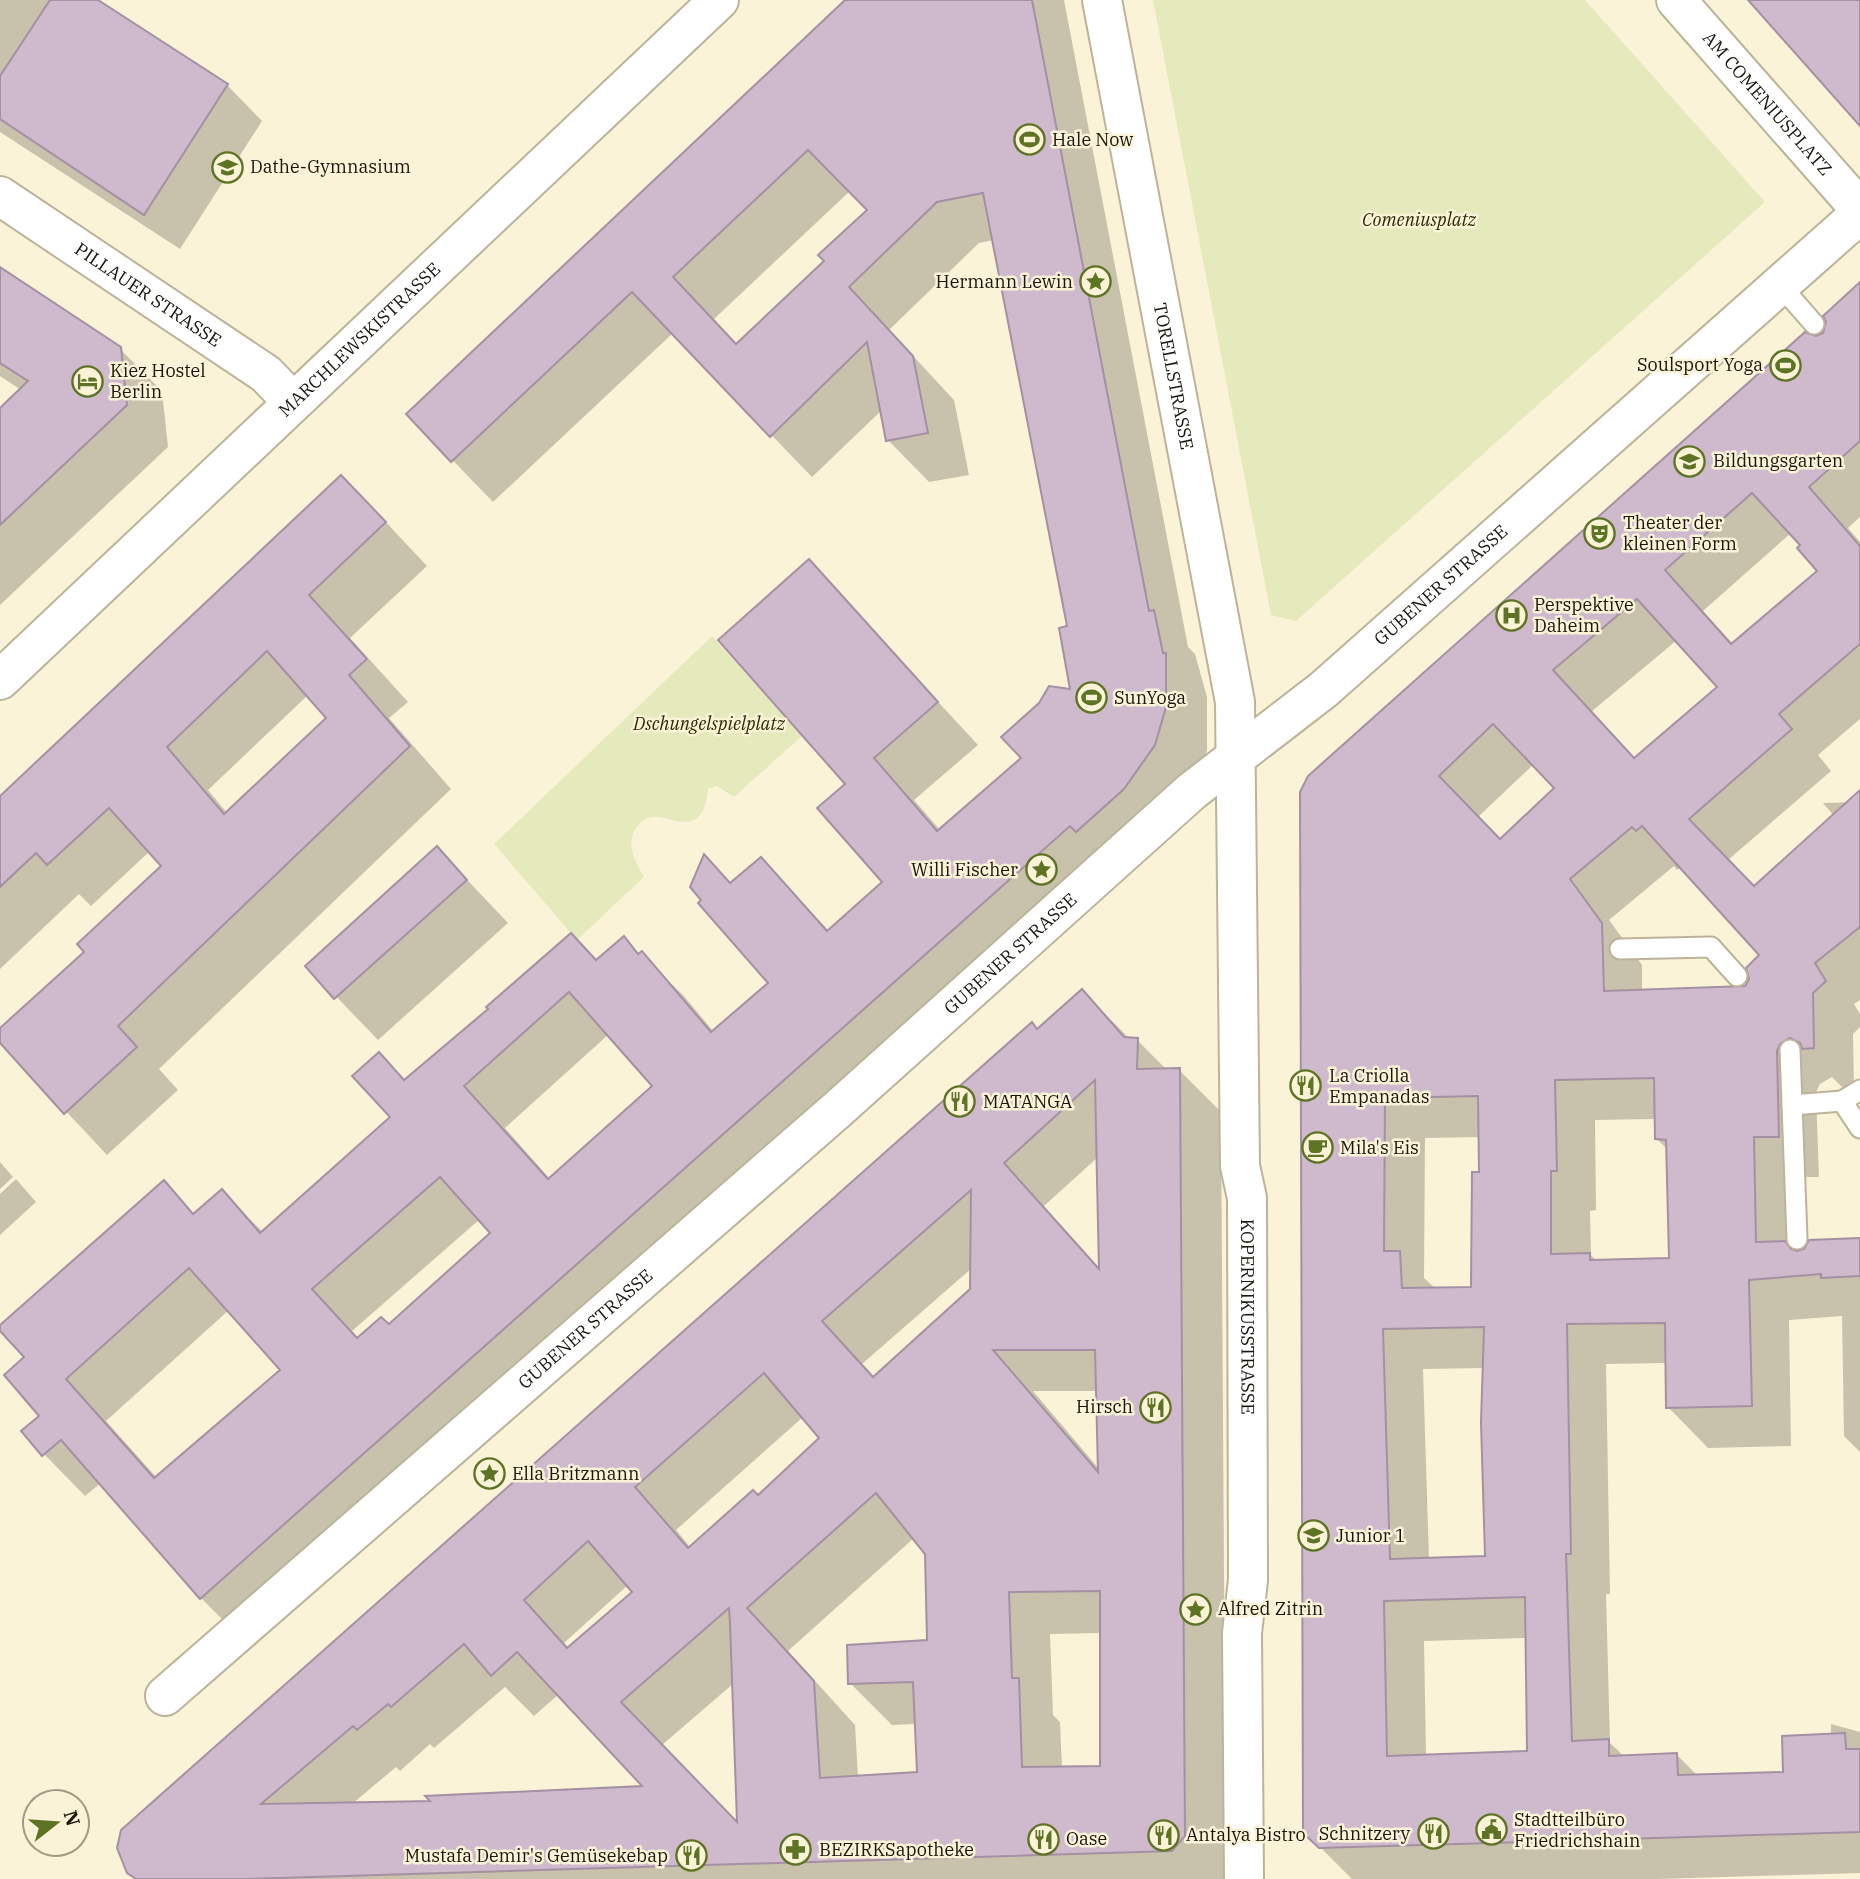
<svg xmlns="http://www.w3.org/2000/svg" width="1860" height="1879" viewBox="0 0 1860 1879" font-family="'IBM Plex Serif',serif">
<style>
.green{fill:#e5eabc}
.shadow{fill:#0003;fill-rule:evenodd}
.building{fill:#cfb9cc;stroke:#a590a3;stroke-width:2;fill-rule:evenodd}
.lines{fill:none;stroke-linecap:round;stroke-linejoin:round}
.lane-casing{stroke:#bbb39a;stroke-width:23}
.street-casing{stroke:#bbb39a;stroke-width:42}
.lane{stroke:#fff;stroke-width:19}
.street{stroke:#fff;stroke-width:38}
.labels{text-anchor:middle;stroke-width:5;stroke-linejoin:round;paint-order:stroke}
.street-label{font-size:18px;fill:#19160c;stroke:#fbf3d8}
.poi-label{font-size:18px;fill:#19160c;stroke:#fbf3d8;text-anchor:start}
.park-label{font-size:18px;font-style:italic;fill:#2b2d01;stroke:#fbf3d8}
</style>
<rect width="100%" height="100%" fill="#fbf3d8"/>
<g class="green">
<polygon points="1153,0 1585,0 1765,202 1296,621 1271,615"/>
<path d="M712,636L802,736L734,797L717,786L708,789C707,798 705,812 697,818C677,833 651,799 634,832C626,846 637,864 644,877L577,940L494,844Z"/>
</g>
<g class="shadow">
<polygon points="0,0 95,0 227,85 262,121 180,249 0,132"/>
<path d="M844,0H1064L1188,647L1195,654L1207,697V750L1196,787L243,1640L201,1598L101,1483L85,1496L44,1454L42,1416L26,1357L0,1328L164,1183L195,1215L222,1192L263,1232L392,1118L379,1054L405,1081L597,961L624,939L683,995L714,1032L771,983L704,900L705,857L732,884L761,859L830,932L885,882L847,785L809,562L978,745L914,800L940,830L1023,758L1072,691L1069,628L994,240L979,243L889,330L954,400L969,475L929,482L888,440L882,410L812,477L673,333L493,502L408,414ZM850,191L869,210L827,261L737,345L714,319ZM609,1034L654,1087L550,1179L505,1128ZM480,1219L493,1234L389,1326L359,1339L352,1331ZM229,1310L283,1370L157,1478L106,1421Z"/>
<polygon points="0,269 120,349 162,391 168,447 0,605 0,411 21,390 0,376"/>
<path d="M1860,285V517L1848,528L1860,542V719L1818,755L1831,771L1728,860L1754,888L1834,816L1823,803L1860,802V1000L1854,1004L1860,1014V1027L1853,1034L1854,1088L1844,1089L1832,1077L1820,1084L1816,1092L1819,1177H1794L1795,1253L1860,1240V1452L1844,1436L1842,1316L1789,1320L1791,1446L1708,1448L1668,1407L1667,1363L1606,1364L1610,1594H1606L1610,1743L1625,1757L1677,1755L1698,1776L1785,1773L1831,1736V1724L1860,1732V1873L1657,1879H1352L1305,1832L1301,799L1824,334ZM1791,533L1820,571L1734,645L1703,611ZM1677,640L1719,687L1635,759L1591,712ZM1534,764L1557,788L1501,841L1478,817ZM1674,866L1677,870L1681,867L1761,955L1746,987L1642,991V965L1609,920ZM1656,1119L1657,1139L1668,1150L1671,1260L1597,1262L1591,1255L1590,1211L1596,1210L1595,1120ZM1481,1137V1174L1473,1288L1436,1289L1424,1278L1425,1138ZM1485,1368L1487,1558L1429,1559L1423,1369ZM1528,1638L1529,1753L1426,1756L1424,1641Z"/>
<path d="M383,519L427,566L350,638L408,702L389,718L451,789L159,1069L178,1090L107,1155L0,1041V1030L86,952L163,866L150,851L91,906L79,894L0,969V799ZM308,695L329,718L227,813L208,790Z"/>
<polygon points="437,848 508,923 378,1040 307,966"/>
<path d="M1082,991L1130,1039L1137,1040L1167,1070H1179L1221,1112L1226,1879H135L129,1872ZM1098,1157L1100,1269L1044,1206ZM972,1268L971,1290L875,1378L862,1364ZM1033,1391H1098L1100,1470ZM803,1417L821,1438L758,1497L691,1548L676,1530ZM914,1538L927,1553L929,1642L850,1683L892,1725L916,1724L919,1774L858,1777L855,1725L788,1651ZM628,1585L635,1592L569,1648L564,1643ZM1102,1633V1768H1062L1060,1722L1053,1715L1050,1634ZM734,1683L739,1825L662,1745ZM505,1687L534,1716L559,1694L646,1788L434,1803L352,1804L396,1767L400,1771L430,1744L434,1748Z"/>
<polygon points="0,1162 13,1177 0,1189"/>
<polygon points="16,1179 36,1202 0,1235 0,1194"/>
</g>
<g class="building">
<polygon points="50,0 98,0 228,84 144,215 0,119 0,76"/>
<path d="M845,0H1032L1149,611L1154,610L1163,653H1166V707L1155,745L1124,789L1076,832L1070,826L200,1599L61,1440L42,1456L21,1431L39,1416L4,1375L24,1357L0,1331V1325L164,1180L193,1214L222,1189L260,1233L390,1117L352,1076L379,1052L404,1080L488,1009L486,1007L571,933L596,960L624,936L638,954L642,951L711,1032L768,983L698,903L701,900L690,887L704,854L730,883L761,857L827,931L882,882L817,808L845,784L718,640L809,559L938,702L874,758L937,831L1021,758L1001,737L1039,703L1049,686L1070,689L1059,628L1067,626L983,193L937,202L849,287L913,356L928,433L886,441L867,342L770,437L632,292L451,462L406,414ZM808,150L867,210L818,255L824,261L736,344L673,277ZM569,992L652,1086L548,1179L464,1086ZM440,1177L490,1233L389,1324L381,1317L357,1338L312,1289ZM189,1268L280,1370L154,1478L66,1379Z"/>
<polygon points="1748,0 1860,0 1860,126"/>
<polygon points="0,267 121,347 127,405 0,525 0,408 28,381 0,363"/>
<path d="M1860,282V441L1809,487L1860,546V644L1779,714L1792,729L1689,819L1754,886L1860,790V927L1815,963L1826,981L1813,993L1814,1048L1802,1049L1800,1043L1790,1038L1780,1044L1777,1051L1779,1137H1754L1756,1242L1785,1241L1791,1249L1797,1251L1804,1249L1809,1240L1860,1238V1276L1821,1278V1274L1749,1280L1752,1406L1666,1408L1665,1323L1567,1324L1571,1554H1566L1572,1741L1609,1739V1756L1677,1753L1678,1775L1783,1772L1782,1736L1845,1733L1846,1749H1860V1832L1319,1848L1303,1833L1300,792L1308,776L1805,332L1816,336L1823,333L1826,322L1823,316ZM1752,493L1800,545L1797,548L1817,571L1731,644L1665,570ZM1637,599L1717,687L1634,758L1553,670ZM1493,724L1554,788L1500,839L1439,776ZM1642,826L1759,955L1746,968L1749,979L1745,986L1604,991L1602,923L1570,879L1632,827L1636,831ZM1654,1078L1655,1139L1666,1140L1669,1258L1590,1260V1253L1551,1254V1171H1557L1555,1080ZM1478,1096L1479,1172H1472L1471,1287L1402,1288L1400,1251H1384L1385,1098ZM1484,1327L1481,1422L1485,1556L1390,1559L1383,1329ZM1525,1597L1527,1751L1387,1756L1384,1601Z"/>
<path d="M341,475L386,522L309,595L367,659L349,675L410,746L118,1026L137,1047L64,1114L0,1043V1028L84,952L77,944L161,866L109,808L47,865L36,853L0,887V796ZM267,651L326,718L224,814L167,747Z"/>
<polygon points="437,846 467,880 334,999 305,966"/>
<path d="M1082,989L1124,1037L1138,1038L1137,1069L1180,1068L1185,1836L1172,1851L247,1879H136L127,1873L117,1848L121,1830L1032,1022L1037,1029ZM1095,1080L1097,1180L1099,1269L1004,1163ZM971,1190L970,1289L873,1377L822,1321ZM993,1350H1095L1098,1472ZM764,1373L819,1438L758,1495L753,1490L688,1548L635,1487ZM876,1493L925,1554L927,1640L847,1645L848,1684L913,1682L917,1772L820,1778L814,1681L747,1608ZM588,1541L632,1592L567,1648L524,1600ZM1100,1591V1766L1022,1767L1019,1678H1012L1009,1592ZM729,1608L730,1623L737,1822L621,1702ZM464,1644L491,1676L517,1652L642,1786L425,1796L430,1801L261,1804L353,1726L357,1730L388,1704L391,1707Z"/>
</g>
<g class="lines">
<defs>
<g id="lane">
<polyline points="1780,285 1814,324"/>
<polyline points="1620,949 1711,947 1737,976"/>
<polyline points="1790,1050 1797,1239"/>
<polyline points="1860,1090 1842,1101 1860,1128"/>
<polyline points="1792,1105 1842,1101"/>
</g>
<g id="street">
<path id="s1" d="M1102,0L1235,702L1240,1166L1247,1198L1248,1580L1242,1633L1244,1879"/>
<path id="s2" d="M1676,0L1860,209"/>
<path id="s3" d="M0,196L266,374L292,401"/>
<path id="s4" d="M0,680L719,0"/>
<path id="s5" d="M165,1696L838,1109L1192,791L1323,690L1860,214"/>
</g>
</defs>
<use href="#lane" class="lane-casing"/>
<use href="#street" class="street-casing"/>
<use href="#lane" class="lane"/>
<use href="#street" class="street"/>
</g>
<defs>
<symbol id="stadium-ring" viewBox="-11 -11 22 22"><circle r="9.5" fill="#fbf3d8" stroke="#5e7425" stroke-width="1.5"/><path d="M0-5a6.5 5 0 1 0 0 10a6.5 5 0 1 0 0-10ZM-3.5-1.8h7v3.6h-7Z" fill="#5e7425"/></symbol>
<symbol id="school-ring" viewBox="-11 -11 22 22"><circle r="9.5" fill="#fbf3d8" stroke="#5e7425" stroke-width="1.5"/><path d="M0-5L7-2L0 1L-7-2ZM-4 1L0 2.5L4 1V4Q0 6-4 4Z" fill="#5e7425"/></symbol>
<symbol id="sight-ring" viewBox="-11 -11 22 22"><circle r="9.5" fill="#fbf3d8" stroke="#5e7425" stroke-width="1.5"/><path d="M0-6L1.8-2.2L6-1.7L2.9 1.2L3.7 5.4L0 3.3L-3.7 5.4L-2.9 1.2L-6-1.7L-1.8-2.2Z" fill="#5e7425"/></symbol>
<symbol id="hotel-ring" viewBox="-11 -11 22 22"><circle r="9.5" fill="#fbf3d8" stroke="#5e7425" stroke-width="1.5"/><path d="M-6-4.5h1.5V1H6V5H4.5V3h-9V5H-6ZM-4 0a1.8 1.8 0 1 1 3.6 0ZM.5 0V-2.5h3Q6-2.5 6 0Z" fill="#5e7425"/></symbol>
<symbol id="theatre-ring" viewBox="-11 -11 22 22"><circle r="9.5" fill="#fbf3d8" stroke="#5e7425" stroke-width="1.5"/><path d="M-5-5.5Q0-4 5-5.5V0Q5 5 0 6Q-5 5-5 0ZM-3.3-2.5H-1v1.5H-3.3ZM1-2.5H3.3v1.5H1ZM-2.8 1Q0 5.5 2.8 1Z" fill="#5e7425"/></symbol>
<symbol id="hospital-ring" viewBox="-11 -11 22 22"><circle r="9.5" fill="#fbf3d8" stroke="#5e7425" stroke-width="1.5"/><path d="M-5-5h3v3.5h4V-5h3V5h-3V1.5h-4V5h-3Z" fill="#5e7425"/></symbol>
<symbol id="restaurant-ring" viewBox="-11 -11 22 22"><circle r="9.5" fill="#fbf3d8" stroke="#5e7425" stroke-width="1.5"/><path d="M-5-6h1v4h1v-4h1v4h1v-4h1v5L-1.5 .5V6h-2V.5L-5-1ZM5-6V6H3V1.5H1.5Q1.5-4 5-6Z" fill="#5e7425"/></symbol>
<symbol id="cafe-ring" viewBox="-11 -11 22 22"><circle r="9.5" fill="#fbf3d8" stroke="#5e7425" stroke-width="1.5"/><path d="M-5.5-4.5H6V0H3Q3 3.5 0 3.5H-2.5Q-5.5 3.5-5.5 0ZM3-3.2v2h1.7v-2ZM-6 4.5H4V6H-6Z" fill="#5e7425"/></symbol>
<symbol id="civic-ring" viewBox="-11 -11 22 22"><circle r="9.5" fill="#fbf3d8" stroke="#5e7425" stroke-width="1.5"/><path d="M-.6-6.5H3V-4.5H.6V-3L4-1V1h2V6H-6V1h2V-1L-.6-3ZM-1.2 2.5V6h2.4V2.5Z" fill="#5e7425"/></symbol>
<symbol id="pharmacy-ring" viewBox="-11 -11 22 22"><circle r="9.5" fill="#fbf3d8" stroke="#5e7425" stroke-width="1.5"/><path d="M-2-6h4v4h4v4h-4v4h-4v-4h-4v-4h4Z" fill="#5e7425"/></symbol>
</defs>
<g fill-rule="evenodd">
<use href="#stadium-ring" x="1012" y="122" width="35" height="35"/>
<use href="#school-ring" x="210" y="150" width="35" height="35"/>
<use href="#sight-ring" x="1078" y="264" width="35" height="35"/>
<use href="#stadium-ring" x="1768" y="348" width="35" height="35"/>
<use href="#hotel-ring" x="70" y="364" width="35" height="35"/>
<use href="#school-ring" x="1672" y="444" width="35" height="35"/>
<use href="#theatre-ring" x="1582" y="516" width="35" height="35"/>
<use href="#hospital-ring" x="1494" y="598" width="35" height="35"/>
<use href="#stadium-ring" x="1074" y="680" width="35" height="35"/>
<use href="#sight-ring" x="1024" y="852" width="35" height="35"/>
<use href="#restaurant-ring" x="1288" y="1068" width="35" height="35"/>
<use href="#restaurant-ring" x="942" y="1084" width="35" height="35"/>
<use href="#cafe-ring" x="1300" y="1130" width="35" height="35"/>
<use href="#restaurant-ring" x="1138" y="1390" width="35" height="35"/>
<use href="#sight-ring" x="472" y="1456" width="35" height="35"/>
<use href="#school-ring" x="1296" y="1518" width="35" height="35"/>
<use href="#sight-ring" x="1178" y="1592" width="35" height="35"/>
<use href="#civic-ring" x="1474" y="1812" width="35" height="35"/>
<use href="#restaurant-ring" x="1416" y="1816" width="35" height="35"/>
<use href="#restaurant-ring" x="1146" y="1818" width="35" height="35"/>
<use href="#restaurant-ring" x="1026" y="1822" width="35" height="35"/>
<use href="#pharmacy-ring" x="778" y="1832" width="35" height="35"/>
<use href="#restaurant-ring" x="674" y="1838" width="35" height="35"/>
</g>
<g class="labels">
<g class="street-label">
<text dy="6" stroke="none"><textPath href="#s2" startOffset="138">AM COMENIUSPLATZ</textPath></text>
<text dy="6" stroke="none"><textPath href="#s3" startOffset="178">PILLAUER STRASSE</textPath></text>
<text dy="6" stroke="none"><textPath href="#s4" startOffset="495">MARCHLEWSKISTRASSE</textPath></text>
<text dy="6" stroke="none"><textPath href="#s1" startOffset="383">TORELLSTRASSE</textPath></text>
<text dy="6" stroke="none"><textPath href="#s5" startOffset="1692">GUBENER STRASSE</textPath></text>
<text dy="6" stroke="none"><textPath href="#s5" startOffset="1125">GUBENER STRASSE</textPath></text>
<text dy="6" stroke="none"><textPath href="#s1" startOffset="1330">KOPERNIKUSSTRASSE</textPath></text>
<text dy="6" stroke="none"><textPath href="#s5" startOffset="558">GUBENER STRASSE</textPath></text>
</g>
<g class="poi-label">
<text x="1052" y="146">Hale Now</text>
<text x="250" y="173">Dathe-Gymnasium</text>
<text x="1073" y="288" text-anchor="end">Hermann Lewin</text>
<text x="1763" y="371" text-anchor="end">Soulsport Yoga</text>
<text x="110" y="377">Kiez Hostel<tspan x="110" dy="21">Berlin</tspan></text>
<text x="1713" y="467">Bildungsgarten</text>
<text x="1623" y="529">Theater der<tspan x="1623" dy="21">kleinen Form</tspan></text>
<text x="1534" y="611">Perspektive<tspan x="1534" dy="21">Daheim</tspan></text>
<text x="1114" y="704">SunYoga</text>
<text x="1018" y="876" text-anchor="end">Willi Fischer</text>
<text x="1329" y="1082">La Criolla<tspan x="1329" dy="21">Empanadas</tspan></text>
<text x="983" y="1108">MATANGA</text>
<text x="1340" y="1154">Mila's Eis</text>
<text x="1133" y="1413" text-anchor="end">Hirsch</text>
<text x="512" y="1480">Ella Britzmann</text>
<text x="1336" y="1542">Junior 1</text>
<text x="1218" y="1615">Alfred Zitrin</text>
<text x="1514" y="1826">Stadtteilbüro<tspan x="1514" dy="21">Friedrichshain</tspan></text>
<text x="1410" y="1840" text-anchor="end">Schnitzery</text>
<text x="1186" y="1841">Antalya Bistro</text>
<text x="1066" y="1845">Oase</text>
<text x="819" y="1856">BEZIRKSapotheke</text>
<text x="668" y="1862" text-anchor="end">Mustafa Demir's Gemüsekebap</text>
</g>
<g class="park-label">
<text x="1419" y="226">Comeniusplatz</text>
<text x="709" y="730">Dschungelspielplatz</text>
</g>
</g>
<g transform="translate(56 1823) rotate(73)"><circle r="33" fill="#fbf3d8" stroke="#a19b86" stroke-width="2"/>
<path d="M0-5L12 26L0 18L-12 26Z" fill="#5e7425"/>
<text y="-10" font-size="19" font-weight="bold" text-anchor="middle" fill="#19160c">N</text>
</g>
</svg>
